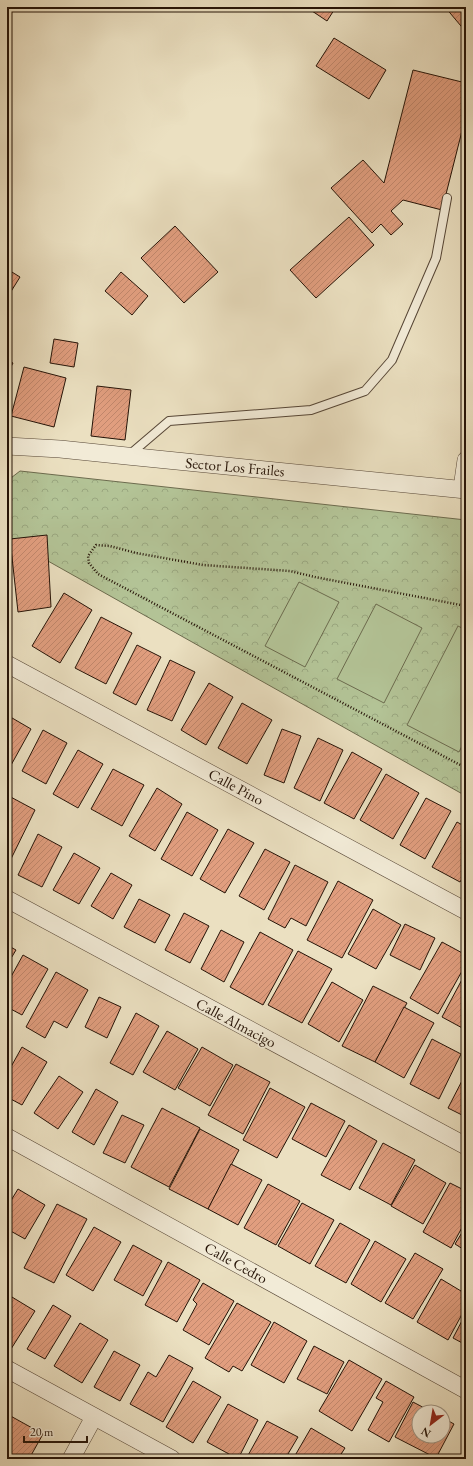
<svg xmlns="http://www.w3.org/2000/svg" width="473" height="1466" viewBox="0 0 473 1466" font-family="'EB Garamond',serif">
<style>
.forest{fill:url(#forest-crowns);stroke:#6c6b4e}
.pitch{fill:#b3c396;stroke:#6c6b4e}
.building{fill:url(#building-hatch);stroke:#251307}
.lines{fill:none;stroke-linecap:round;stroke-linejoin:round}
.lane-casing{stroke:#564636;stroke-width:10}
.street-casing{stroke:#564636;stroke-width:18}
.path{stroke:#251307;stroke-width:2.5;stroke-dasharray:1 2;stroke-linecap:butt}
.lane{stroke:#f2ebd7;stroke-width:8}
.street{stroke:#f2ebd7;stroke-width:17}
.labels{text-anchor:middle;stroke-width:3;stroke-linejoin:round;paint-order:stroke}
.street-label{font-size:15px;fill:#251307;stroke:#f2ebd7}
</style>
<defs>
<pattern id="forest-crowns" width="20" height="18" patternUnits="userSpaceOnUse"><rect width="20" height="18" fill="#b3c396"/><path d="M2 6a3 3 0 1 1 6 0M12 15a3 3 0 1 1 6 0" fill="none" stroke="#9aa780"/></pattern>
<pattern id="building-hatch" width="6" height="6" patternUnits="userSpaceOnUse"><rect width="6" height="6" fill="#e19e7f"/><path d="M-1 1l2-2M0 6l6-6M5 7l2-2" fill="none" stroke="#c1876c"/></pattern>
</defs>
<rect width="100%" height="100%" fill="#ebe0c1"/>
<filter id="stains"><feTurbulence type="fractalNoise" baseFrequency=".005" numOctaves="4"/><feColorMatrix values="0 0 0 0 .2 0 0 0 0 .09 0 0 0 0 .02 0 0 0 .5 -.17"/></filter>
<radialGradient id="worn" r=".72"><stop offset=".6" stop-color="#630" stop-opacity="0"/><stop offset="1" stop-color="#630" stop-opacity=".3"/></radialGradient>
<polygon class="forest" points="20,471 466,520 466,796 7,538 7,481"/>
<g class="pitch">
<polygon points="299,582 339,602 305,667 265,646"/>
<polygon points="376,604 422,628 384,703 337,679"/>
<polygon points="458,626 466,630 466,738 459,752 407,725"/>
</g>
<g class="building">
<polygon points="306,7 336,7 327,21"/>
<polygon points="445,7 466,7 466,32"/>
<polygon points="334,38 386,70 369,99 316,66"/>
<polygon points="413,70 466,83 466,124 464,123 442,210 403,200 391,211 403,224 391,235 381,224 372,233 331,188 363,160 384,183"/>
<polygon points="349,217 374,245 316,298 290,270"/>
<polygon points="175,226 218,272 184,303 141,258"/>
<polygon points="7,269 20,277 7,298"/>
<polygon points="121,272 148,296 132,315 105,291"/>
<polygon points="54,339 78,343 74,367 50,363"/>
<polygon points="7,360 13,363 7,374"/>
<polygon points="24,367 66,378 54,427 11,416"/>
<polygon points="97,386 131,390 125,440 91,436"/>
<polygon points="47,535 51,607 18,612 10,539"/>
<polygon points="64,593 92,610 60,663 32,646"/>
<polygon points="101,617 132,633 106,684 75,668"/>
<polygon points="137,645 161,657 136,705 113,693"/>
<polygon points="170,660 195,672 172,721 147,710"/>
<polygon points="209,683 233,697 206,745 181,730"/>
<polygon points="242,703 272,720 247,764 218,748"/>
<polygon points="7,715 31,729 10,767 7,766"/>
<polygon points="282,729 301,736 284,783 264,775"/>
<polygon points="43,730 67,743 46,784 22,771"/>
<polygon points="318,738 343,750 320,801 294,788"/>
<polygon points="78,750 103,764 78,808 53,794"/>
<polygon points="352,752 382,769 354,819 324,803"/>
<polygon points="113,769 144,785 122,826 91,809"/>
<polygon points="386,774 419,793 393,839 360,820"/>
<polygon points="157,788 182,804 155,851 129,836"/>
<polygon points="7,795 35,810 9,863 7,862"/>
<polygon points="426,798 451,811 425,859 400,845"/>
<polygon points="187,812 218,830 192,876 161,859"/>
<polygon points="457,822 466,827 466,872 460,882 432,867"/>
<polygon points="228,829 254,843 225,893 200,879"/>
<polygon points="38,834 62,847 42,887 18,875"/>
<polygon points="265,849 290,862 264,910 239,896"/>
<polygon points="74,853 100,868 79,904 53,890"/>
<polygon points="295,865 328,882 306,926 291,918 285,928 268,919"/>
<polygon points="111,873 132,885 113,919 91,906"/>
<polygon points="338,881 373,900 342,958 307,940"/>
<polygon points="139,899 170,915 155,943 124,927"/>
<polygon points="373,909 401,925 376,969 348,954"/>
<polygon points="184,913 209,926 190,963 165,950"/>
<polygon points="405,924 435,938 420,970 390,955"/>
<polygon points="221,930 244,942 224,982 201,969"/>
<polygon points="260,932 293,950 263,1005 230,987"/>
<polygon points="442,942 466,955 466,964 438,1014 410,998"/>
<polygon points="7,945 16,950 7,965"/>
<polygon points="298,951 332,969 302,1023 268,1005"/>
<polygon points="23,955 48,969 22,1015 7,1007 7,984"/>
<polygon points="56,972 88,990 67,1028 54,1021 45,1038 26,1027"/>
<polygon points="466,972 466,1030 442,1017"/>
<polygon points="332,982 363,1000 339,1042 308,1024"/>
<polygon points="373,986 407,1003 375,1062 342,1046"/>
<polygon points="99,997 121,1007 107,1038 85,1027"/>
<polygon points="404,1007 434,1023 404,1078 375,1062"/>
<polygon points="136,1013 159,1026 133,1075 110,1063"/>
<polygon points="167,1031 198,1049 175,1090 143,1072"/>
<polygon points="432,1039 461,1054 439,1099 410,1084"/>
<polygon points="22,1047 47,1062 22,1105 7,1097 7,1074"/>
<polygon points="202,1047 233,1065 210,1106 178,1088"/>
<polygon points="236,1064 270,1082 243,1134 208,1115"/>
<polygon points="466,1073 466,1117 448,1108"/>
<polygon points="59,1076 83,1092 58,1129 34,1113"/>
<polygon points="270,1088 305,1107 277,1158 243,1140"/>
<polygon points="96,1089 118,1102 94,1145 72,1132"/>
<polygon points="311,1103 345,1121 326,1157 292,1139"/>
<polygon points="162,1108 200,1128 169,1187 131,1167"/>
<polygon points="122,1115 144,1125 125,1163 103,1153"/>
<polygon points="349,1125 377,1141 350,1190 321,1175"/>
<polygon points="200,1129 239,1150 208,1209 169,1189"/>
<polygon points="383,1143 415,1160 391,1205 359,1188"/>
<polygon points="231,1164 262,1180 238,1225 208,1209"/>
<polygon points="415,1165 446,1183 423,1224 391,1206"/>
<polygon points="450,1183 466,1191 466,1220 451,1248 423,1232"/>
<polygon points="268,1184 300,1201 276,1245 244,1228"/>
<polygon points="18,1189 45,1205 25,1239 7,1229 7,1207"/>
<polygon points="302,1203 334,1220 310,1264 278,1246"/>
<polygon points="57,1204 87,1219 54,1283 24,1268"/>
<polygon points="340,1223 370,1240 346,1283 315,1266"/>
<polygon points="466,1226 466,1251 455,1244"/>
<polygon points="94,1227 121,1242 93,1291 66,1275"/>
<polygon points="375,1241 406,1259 381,1302 351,1284"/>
<polygon points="133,1245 162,1261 143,1296 114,1280"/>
<polygon points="415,1253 443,1269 413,1319 385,1303"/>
<polygon points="168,1262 200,1280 177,1322 145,1305"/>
<polygon points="441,1279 466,1294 466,1307 448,1340 417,1322"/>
<polygon points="203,1283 234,1301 209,1345 183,1330 197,1304 193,1300"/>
<polygon points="7,1294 35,1311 11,1349 7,1347"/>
<polygon points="237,1303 271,1322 242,1371 233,1366 229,1372 205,1358"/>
<polygon points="53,1305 71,1316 45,1359 27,1349"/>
<polygon points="466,1313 466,1345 453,1338"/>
<polygon points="274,1322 307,1341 284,1383 251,1365"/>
<polygon points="80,1323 108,1340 82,1383 54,1366"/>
<polygon points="314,1346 344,1362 327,1394 297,1379"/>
<polygon points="114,1351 140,1365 120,1401 94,1387"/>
<polygon points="169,1355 193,1368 163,1422 130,1404 148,1372 156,1377"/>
<polygon points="349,1360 382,1379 352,1431 319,1411"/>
<polygon points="193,1381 221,1397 193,1443 166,1427"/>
<polygon points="386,1381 414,1397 389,1442 368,1430 383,1402 376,1398"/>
<polygon points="413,1402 432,1412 419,1412 419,1436 443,1436 443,1418 454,1424 436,1458 395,1437"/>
<polygon points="228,1404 258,1420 238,1459 207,1442"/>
<polygon points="7,1414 43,1434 29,1459 7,1459"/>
<polygon points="267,1421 298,1437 285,1459 246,1459"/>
<polygon points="311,1428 345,1448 338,1459 293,1459"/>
</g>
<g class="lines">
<defs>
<polyline id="lane" points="128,456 169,421 311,410 365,391 392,360 436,258 447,198"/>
<g id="street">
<polyline points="7,446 60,449 127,456 466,490"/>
<polyline points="462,488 466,460"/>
<polyline points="7,664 466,911"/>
<polyline points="7,899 466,1146"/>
<polyline points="7,1137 466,1390"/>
<polyline points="7,1369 172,1459"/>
<polyline points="71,1459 94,1417"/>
</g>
</defs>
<use href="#lane" class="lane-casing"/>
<use href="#street" class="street-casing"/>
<polyline class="path" points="466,606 315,577 290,571 203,565 136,553 110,546 96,545 88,556 89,563 98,574 466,768"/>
<use href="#lane" class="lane"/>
<use href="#street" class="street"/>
</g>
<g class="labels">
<g class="street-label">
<text transform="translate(235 467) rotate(5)" y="5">Sector Los Frailes</text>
<text transform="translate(236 787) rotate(28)" y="5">Calle Pino</text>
<text transform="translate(236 1023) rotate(28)" y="5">Calle Almacigo</text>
<text transform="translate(236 1263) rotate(29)" y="5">Calle Cedro</text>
</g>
</g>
<rect width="473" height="1466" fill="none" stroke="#ebe0c1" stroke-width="24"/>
<rect x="8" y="8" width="457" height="1450" fill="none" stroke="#251307" stroke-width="2"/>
<rect x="12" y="12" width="449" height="1442" fill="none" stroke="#251307"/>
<g transform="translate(431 1424) rotate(211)"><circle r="19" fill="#f2ebd7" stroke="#a09584"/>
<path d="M0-3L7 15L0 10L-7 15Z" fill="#8f2418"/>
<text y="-6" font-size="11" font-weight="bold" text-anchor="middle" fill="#251307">N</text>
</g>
<path d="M24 1436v6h63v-6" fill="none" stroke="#251307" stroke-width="2"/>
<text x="30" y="1436" font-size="12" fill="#251307" stroke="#f2ebd7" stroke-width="3" paint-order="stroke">20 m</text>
<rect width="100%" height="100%" filter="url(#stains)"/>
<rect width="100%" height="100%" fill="url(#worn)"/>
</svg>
